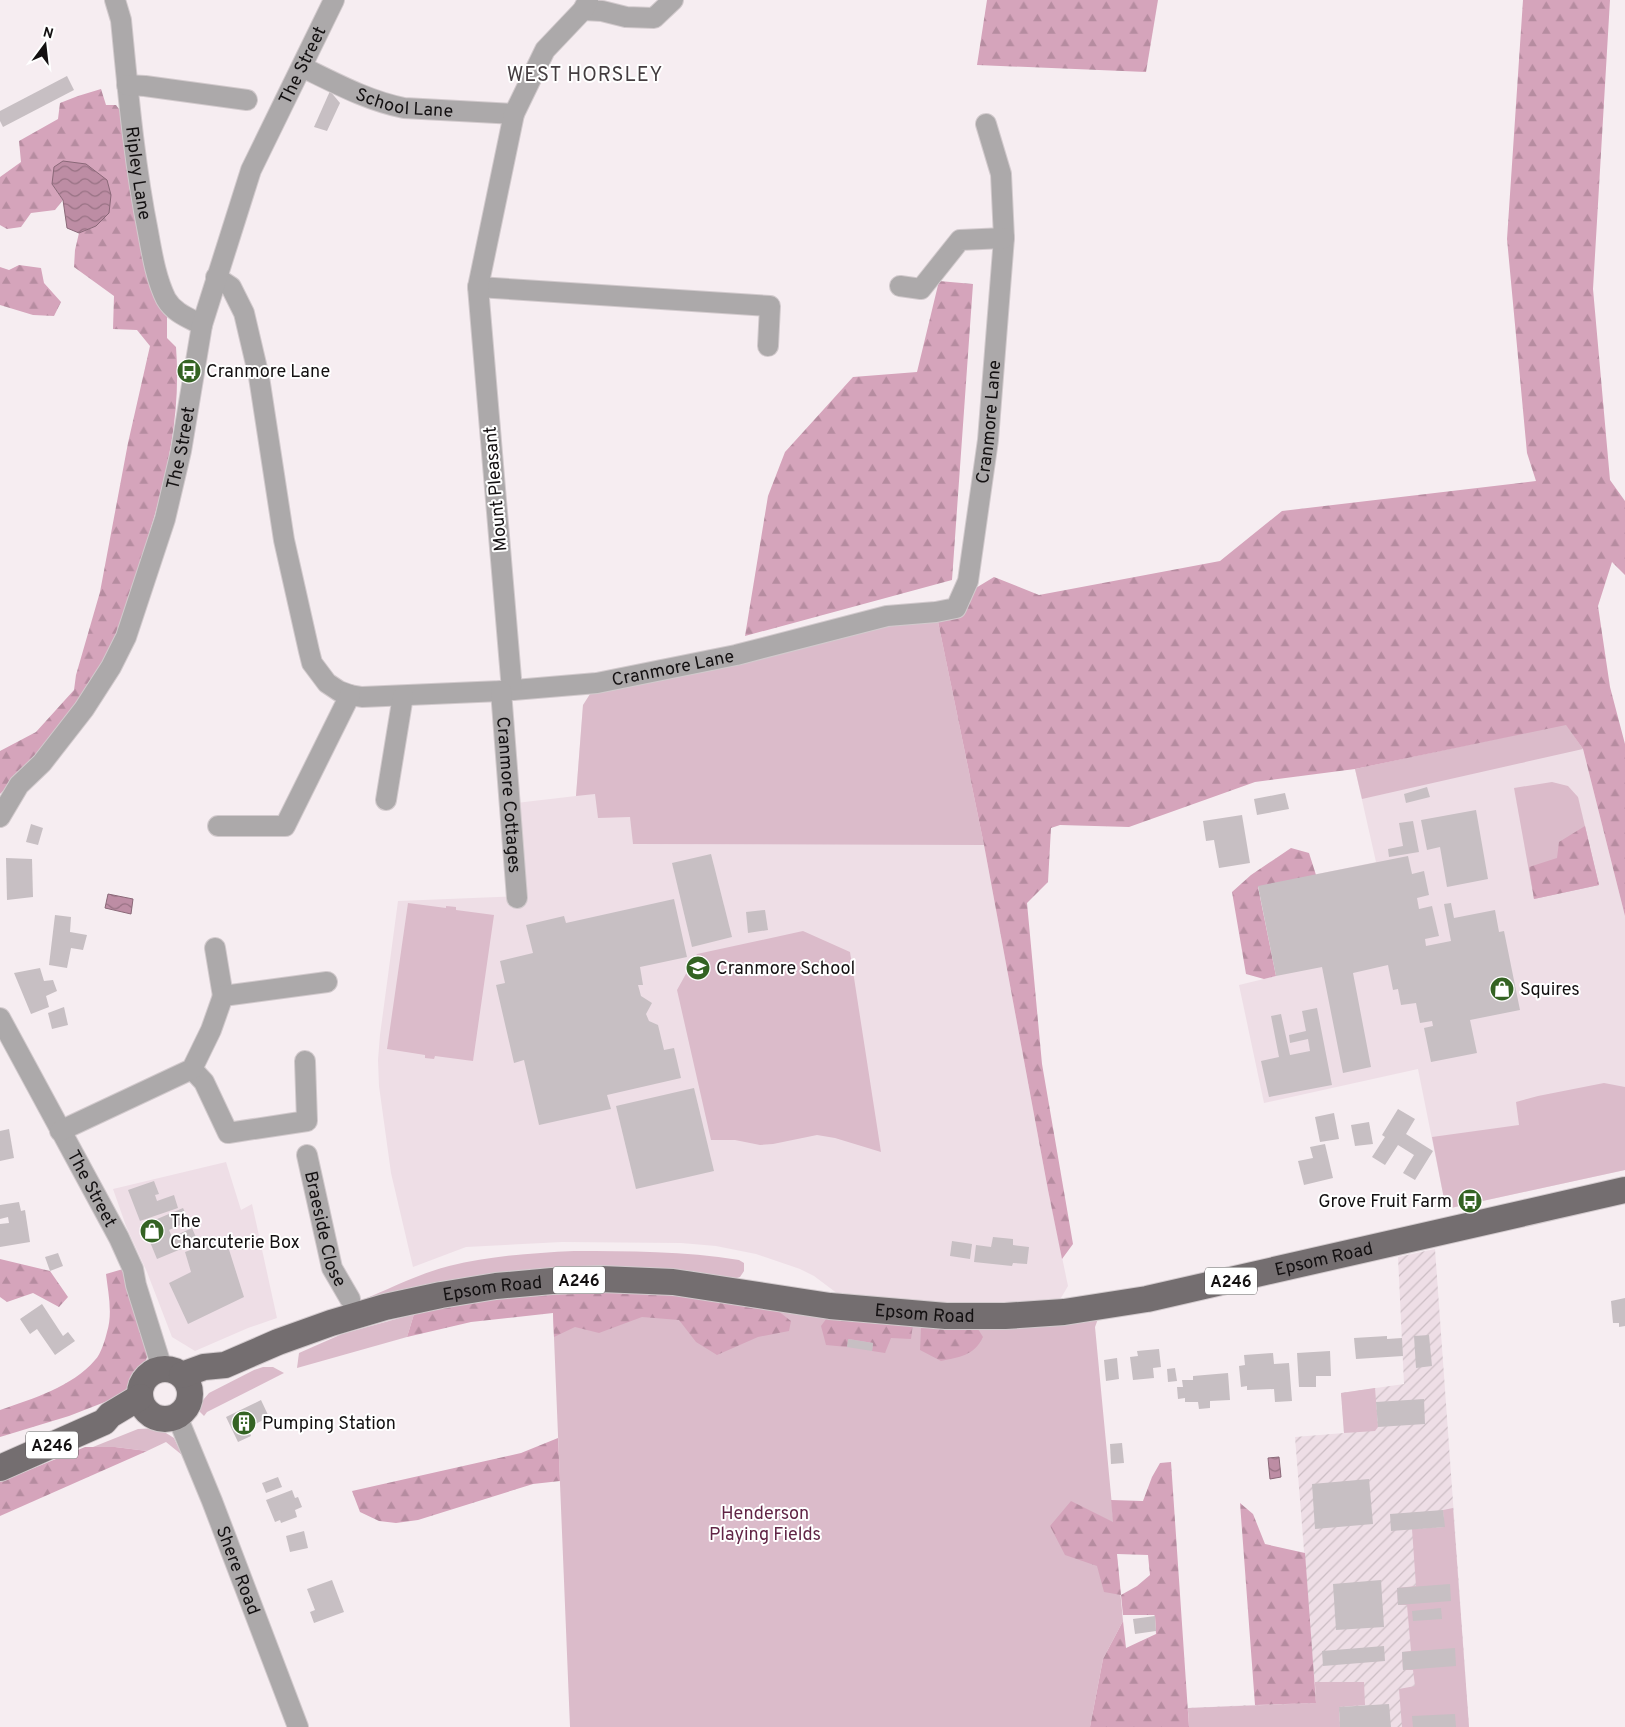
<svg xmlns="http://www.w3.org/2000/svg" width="1625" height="1727" viewBox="0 0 1625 1727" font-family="Overpass,sans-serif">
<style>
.built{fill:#eedee6}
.industrial{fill:url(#industrial-furrows)}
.green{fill:#dbbbca}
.forest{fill:url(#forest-firs);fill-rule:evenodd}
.water{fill:url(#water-waves);stroke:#8a6878}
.building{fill:#c7bfc3}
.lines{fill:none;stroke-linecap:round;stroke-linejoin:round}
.minor-casing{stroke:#d2cacd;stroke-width:22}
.major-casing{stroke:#d2cacd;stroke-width:28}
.minor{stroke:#aca9aa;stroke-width:20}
.major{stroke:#746e70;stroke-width:26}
.labels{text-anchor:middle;stroke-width:4;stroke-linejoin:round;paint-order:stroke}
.shield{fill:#fff;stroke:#5a5858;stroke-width:1}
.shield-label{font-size:16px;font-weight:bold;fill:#131011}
.street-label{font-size:18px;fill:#131011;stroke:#fff}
.poi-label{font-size:18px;fill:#131011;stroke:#fff;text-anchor:start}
.park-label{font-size:18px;fill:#612546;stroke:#fff}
.quarter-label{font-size:20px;letter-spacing:1px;fill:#443d40;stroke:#fff}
</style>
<defs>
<pattern id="industrial-furrows" width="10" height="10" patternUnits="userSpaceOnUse" patternTransform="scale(1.25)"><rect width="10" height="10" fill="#eedee6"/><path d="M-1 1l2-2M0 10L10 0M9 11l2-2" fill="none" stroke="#cbbdc4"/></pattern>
<pattern id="forest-firs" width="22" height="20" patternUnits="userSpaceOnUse" patternTransform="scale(1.25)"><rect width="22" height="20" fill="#d5a4bb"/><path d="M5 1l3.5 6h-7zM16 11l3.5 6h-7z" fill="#b68ca0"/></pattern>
<pattern id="water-waves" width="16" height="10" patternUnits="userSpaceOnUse" patternTransform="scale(1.25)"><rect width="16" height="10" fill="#bd8da4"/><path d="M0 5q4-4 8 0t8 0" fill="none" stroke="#987284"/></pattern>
</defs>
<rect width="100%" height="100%" fill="#f6edf1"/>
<g class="built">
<polygon points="936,612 984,845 1048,1190 1068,1286 1058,1303 976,1306 842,1297 814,1276 800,1269 756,1254 716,1246 681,1243 562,1242 466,1247 413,1267 391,1173 379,1086 378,1060 380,1035 398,901 524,896 516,803 576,796 583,705"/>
<polygon points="1583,749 1625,916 1625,1170 1446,1209 1418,1069 1264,1103 1239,985 1276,976 1258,886 1376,862 1355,769"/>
<polygon points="226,1162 241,1210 252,1204 277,1318 248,1328 195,1351 172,1337 147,1272 126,1226 113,1189"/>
</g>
<polygon class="industrial" points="1435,1249 1469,1727 1189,1727 1188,1708 1316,1702 1295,1437 1344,1433 1341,1393 1404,1384 1398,1257"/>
<g class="green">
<polygon points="936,612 984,845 633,844 630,817 598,818 595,794 576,796 583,705 597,683"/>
<polygon points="1566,724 1583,749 1362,799 1355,769"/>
<polygon points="1552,782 1568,786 1578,797 1599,885 1534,899 1514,788"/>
<polygon points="408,903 446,908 446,906 456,907 456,910 494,915 473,1061 435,1056 434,1059 425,1058 425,1055 387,1049"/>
<polygon points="803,931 850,952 881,1152 835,1138 817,1135 773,1144 760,1145 735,1140 711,1140 677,990 697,954"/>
<polygon points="1604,1083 1625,1087 1625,1170 1446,1209 1432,1137 1519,1125 1516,1102 1538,1096"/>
<path d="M574,1251C629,1251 684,1251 739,1260L744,1263V1271L740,1277L730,1280L360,1301C389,1289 418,1274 449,1266C490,1256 532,1253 574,1251Z"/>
<polygon points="552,1289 1098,1319 1095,1327 1123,1621 1103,1659 1090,1727 570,1727"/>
<polygon points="414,1314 407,1337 297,1368 299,1353 342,1334"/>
<polygon points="263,1367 273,1367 284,1373 207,1412 204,1416 200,1412 198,1406 209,1393 254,1370"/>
<polygon points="1375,1388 1378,1427 1375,1431 1344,1433 1341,1393"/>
<polygon points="158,1428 174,1438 182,1455 166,1442 147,1451 115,1447 93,1447 138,1429"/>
<polygon points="1453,1508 1469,1727 1402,1727 1399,1689 1415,1686 1413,1670 1403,1670 1402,1652 1411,1651 1407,1605 1398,1605 1397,1588 1416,1586 1412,1529 1444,1527 1443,1510"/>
<polygon points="1315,1682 1364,1682 1365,1705 1339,1707 1340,1727 1189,1727 1188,1708 1316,1703"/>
</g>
<g class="forest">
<polygon points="987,0 1158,0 1146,72 977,65"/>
<polygon points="1523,0 1610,0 1593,289 1610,480 1625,501 1625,575 1612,562 1598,606 1610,687 1625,744 1625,916 1583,749 1566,725 1355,769 1255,782 1129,827 1060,825 1051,828 1048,882 1027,903 1042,1064 1073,1244 1062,1259 1048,1190 984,845 936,612 994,577 1039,595 1220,561 1282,511 1536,481 1527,453 1507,239"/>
<path d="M101,89L106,105H116L125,117L155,296L167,316V338L176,347C182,423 163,492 140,563C130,595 120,629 105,659C93,684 75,707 58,728C40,751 21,774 0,794V751L36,732L74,690L76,675L100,592L128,443L150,346L137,330L113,329L114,296L74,267L75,250L79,233L96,226L52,184L63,200L55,210L31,213L21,227L7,229L0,225V177L21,162L19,141L58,119L60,103L78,96Z"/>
<polygon points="19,265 41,268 44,283 61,302 54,316 33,315 0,305 0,267 9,270"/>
<polygon points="939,281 973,284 952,580 745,636 768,496 785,452 853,377 917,372"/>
<polygon points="1585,826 1599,885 1534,899 1529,867 1557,858 1559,842"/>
<polygon points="1291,848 1309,853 1316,875 1258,887 1276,976 1264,979 1246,974 1232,892 1251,875"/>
<polygon points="0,1259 50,1271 68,1297 59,1307 33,1293 7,1302 0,1297"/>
<path d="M123,1269L144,1333L147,1357L141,1377L123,1395L69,1416L0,1437V1410C32,1399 72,1387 95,1360C101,1354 105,1340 107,1332C113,1313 108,1292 106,1274Z"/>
<polygon points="604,1287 773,1307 791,1321 789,1331 758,1337 717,1355 696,1342 679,1320 642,1317 599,1333 575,1327 554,1337 553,1313 471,1322 407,1337 414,1314 473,1299"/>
<polygon points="829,1315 913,1324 911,1339 891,1338 885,1353 872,1351 873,1343 849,1339 847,1347 826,1345 821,1326"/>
<path d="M925,1326L978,1329L983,1337C974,1356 959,1357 941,1361L920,1350L921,1328Z"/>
<polygon points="558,1438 560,1481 533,1484 418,1520 396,1523 379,1521 360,1512 352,1491 521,1453"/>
<polygon points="85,1447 115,1447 147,1451 0,1516 0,1482"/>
<path d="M1171,1462L1189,1727H1090L1103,1659L1123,1621L1126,1648L1156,1634L1155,1616L1154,1615H1123L1121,1595L1104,1592L1097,1566L1065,1555L1050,1526L1071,1501L1113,1522L1111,1500L1143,1501L1152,1477L1160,1463ZM1117,1554L1148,1555L1150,1575L1137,1586L1121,1595Z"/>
<polygon points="1240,1503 1253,1514 1265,1544 1305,1553 1316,1703 1255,1705"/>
</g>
<g class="water">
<polygon points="63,161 86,164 107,180 111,195 109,213 96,226 79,233 67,228 63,200 52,184 54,167"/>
<polygon points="108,894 133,899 131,914 105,908"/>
<polygon points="1279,1457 1281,1477 1270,1479 1268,1458"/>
</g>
<g class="building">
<polygon points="67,76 74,90 3,127 0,121 0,111"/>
<polygon points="330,91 340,103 327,131 314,127"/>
<polygon points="1427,787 1430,797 1406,803 1404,794"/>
<polygon points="1285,793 1289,809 1257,815 1254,799"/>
<polygon points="1476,810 1488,879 1447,887 1440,847 1427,850 1421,820"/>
<polygon points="1242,815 1250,863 1219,868 1214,840 1206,841 1203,821"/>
<polygon points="1413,821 1419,852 1389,857 1388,849 1403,846 1399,823"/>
<polygon points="31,824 43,828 38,845 26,842"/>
<polygon points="711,854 732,937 692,947 672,863"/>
<polygon points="1408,856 1412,874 1424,871 1429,895 1417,898 1419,909 1432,906 1439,936 1425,939 1426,946 1451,941 1444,904 1451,903 1454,918 1495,910 1499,932 1504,931 1520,1010 1470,1020 1477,1053 1431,1062 1424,1028 1433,1026 1432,1021 1420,1023 1416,1003 1401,1005 1398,989 1393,990 1388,965 1353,973 1371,1067 1343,1073 1322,967 1276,976 1258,886"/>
<polygon points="6,858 32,859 33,897 7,900"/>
<polygon points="674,899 687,957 640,967 643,985 638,985 641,996 652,1003 646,1014 649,1021 658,1025 664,1050 674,1048 681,1078 607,1095 611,1109 539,1125 524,1060 514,1063 496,985 505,983 500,961 533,953 526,925 564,916 566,923"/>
<polygon points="765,910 768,930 748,933 746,912"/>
<polygon points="55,915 71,917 70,932 87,935 83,950 71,948 67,968 49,965"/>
<polygon points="40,968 44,981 53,980 57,991 46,996 49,1007 31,1014 14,973"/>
<polygon points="64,1007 68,1025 52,1029 48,1013"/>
<polygon points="1317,1008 1332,1085 1269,1097 1261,1061 1279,1057 1271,1016 1281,1014 1290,1055 1310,1051 1308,1039 1290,1043 1289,1035 1306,1031 1302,1011"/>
<polygon points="694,1088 714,1171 636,1189 616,1106"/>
<polygon points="1398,1109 1415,1119 1406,1134 1433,1151 1415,1180 1403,1173 1414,1155 1398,1145 1385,1165 1372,1157 1385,1137 1382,1135"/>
<polygon points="1334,1113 1339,1139 1320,1142 1315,1117"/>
<polygon points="1369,1122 1373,1144 1355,1146 1351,1125"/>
<polygon points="9,1129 14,1158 0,1161 0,1131"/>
<polygon points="1325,1144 1333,1178 1304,1185 1298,1161 1313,1158 1310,1147"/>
<polygon points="154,1181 159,1194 155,1195 157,1201 174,1195 178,1208 140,1221 128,1190"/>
<polygon points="19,1202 21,1211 25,1210 30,1242 0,1247 0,1224 9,1223 8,1217 0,1219 0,1205"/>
<polygon points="183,1208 189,1221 169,1230 172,1237 192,1228 198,1242 157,1259 143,1225"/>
<polygon points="225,1237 244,1297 188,1324 169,1283 191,1272 185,1252"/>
<polygon points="993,1237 1013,1239 1013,1245 1029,1247 1027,1264 1013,1263 1012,1266 974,1262 976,1245 991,1247"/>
<polygon points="952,1241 972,1244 970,1259 950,1256"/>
<polygon points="58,1253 63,1266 50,1271 45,1257"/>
<polygon points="1625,1298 1625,1326 1619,1327 1619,1323 1613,1323 1611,1301"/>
<polygon points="42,1304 63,1336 68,1332 75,1341 55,1355 37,1329 30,1334 20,1319"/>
<polygon points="1429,1335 1432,1366 1416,1368 1414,1336"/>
<polygon points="1387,1336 1387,1339 1402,1338 1403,1356 1356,1359 1354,1338"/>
<polygon points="848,1339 873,1343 872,1351 847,1347"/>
<polygon points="1159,1349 1161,1367 1153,1368 1154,1378 1133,1380 1130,1357 1138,1356 1137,1351"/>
<polygon points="1330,1351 1331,1376 1316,1376 1316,1387 1299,1387 1297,1353"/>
<polygon points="1273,1353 1274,1364 1289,1363 1292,1401 1275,1402 1274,1389 1247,1390 1247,1386 1241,1387 1239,1366 1245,1365 1244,1355"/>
<polygon points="1117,1358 1119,1379 1106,1381 1104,1360"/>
<polygon points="1175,1368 1177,1381 1168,1382 1167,1369"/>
<polygon points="1228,1373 1230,1400 1210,1401 1210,1408 1199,1409 1198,1402 1185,1402 1185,1398 1178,1399 1177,1387 1183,1387 1182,1380 1193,1380 1193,1376"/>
<polygon points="1424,1399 1425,1424 1378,1427 1376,1402"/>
<polygon points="261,1400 269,1417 248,1428 251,1436 238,1442 226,1417"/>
<polygon points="1122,1443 1124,1463 1111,1464 1110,1444"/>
<polygon points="278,1477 282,1487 266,1493 262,1483"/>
<polygon points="1369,1479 1373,1524 1315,1529 1312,1484"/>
<polygon points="292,1490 295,1498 298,1497 302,1507 295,1510 297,1517 281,1523 280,1520 275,1522 266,1500"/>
<polygon points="1443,1510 1445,1527 1391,1531 1390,1514"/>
<polygon points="304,1531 308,1548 290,1552 286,1536"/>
<polygon points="332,1580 344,1612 314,1623 310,1612 315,1610 307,1589"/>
<polygon points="1381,1580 1384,1627 1336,1630 1333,1584"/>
<polygon points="1450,1584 1451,1601 1398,1605 1397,1588"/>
<polygon points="1441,1608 1442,1619 1413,1621 1412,1611"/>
<polygon points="1155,1616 1156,1631 1135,1634 1133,1619"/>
<polygon points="1384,1646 1385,1661 1323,1666 1322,1651"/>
<polygon points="1455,1648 1456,1666 1403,1670 1402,1652"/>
<polygon points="1389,1704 1391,1727 1340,1727 1339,1707"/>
<polygon points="1455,1714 1456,1727 1413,1727 1412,1716"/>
</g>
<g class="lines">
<defs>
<g id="minor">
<path id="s1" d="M115,0L121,20C128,91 134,162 148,232C152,254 156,279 166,299C174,313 189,318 202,325"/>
<polyline points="583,10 602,11 626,17 654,18 673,0"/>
<path id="s2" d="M302,67C335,83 368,101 404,108L514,114"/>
<polyline points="127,85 145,86 247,100"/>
<path id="s3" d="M216,277L231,287L244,313L259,377L284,540L309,651L312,663L327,683L339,691L350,695L362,697L501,691L597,683L736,655L887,616L936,612L956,608L968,581L988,440L1004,238L1001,174L986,124"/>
<polyline points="900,286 921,289 960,240 1004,238"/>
<polyline points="478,287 770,306 768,346"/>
<polyline points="512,690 478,287 514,114 545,50 583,10 588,0"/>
<path id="s4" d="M501,691L517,898"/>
<polyline points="386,800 403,696"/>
<path id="s5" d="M0,817L19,785L42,763L84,709L111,667L126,637L165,519L181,451L202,325L251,170L334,0"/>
<polyline points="218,826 285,826 350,695"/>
<polyline points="215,948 223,996"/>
<path id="s6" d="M0,1018L119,1238L133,1269L136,1285L162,1368"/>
<polyline points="192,1069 204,1082 228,1133 307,1121 305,1061"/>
<polyline points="60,1131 192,1069 211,1030 223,996 327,982"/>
<path id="s7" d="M307,1155L332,1268L350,1299"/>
<path id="s8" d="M177,1416L212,1501L298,1727"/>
</g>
<g id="major">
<circle cx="165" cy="1394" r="25"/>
<path id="s9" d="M182,1375L204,1367L225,1365L278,1342L331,1323L385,1307L441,1295L496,1286L552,1281L601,1279L673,1282L830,1306L946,1316H1005L1064,1312L1147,1299L1625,1190"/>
<polyline points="0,1468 104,1422 110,1415 140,1397"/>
</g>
</defs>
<use href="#minor" class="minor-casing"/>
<use href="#major" class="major-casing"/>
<use href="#minor" class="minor"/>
<use href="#major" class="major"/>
</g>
<defs>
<symbol id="bus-disc" viewBox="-11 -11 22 22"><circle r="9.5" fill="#346323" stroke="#fff"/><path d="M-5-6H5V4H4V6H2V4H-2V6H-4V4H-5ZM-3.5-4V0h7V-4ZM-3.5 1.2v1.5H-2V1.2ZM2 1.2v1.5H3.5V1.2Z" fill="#fff"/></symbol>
<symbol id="school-disc" viewBox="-11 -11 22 22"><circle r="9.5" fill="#346323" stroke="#fff"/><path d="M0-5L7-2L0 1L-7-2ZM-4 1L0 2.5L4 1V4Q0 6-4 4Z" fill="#fff"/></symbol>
<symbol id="shop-disc" viewBox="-11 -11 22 22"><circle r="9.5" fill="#346323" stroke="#fff"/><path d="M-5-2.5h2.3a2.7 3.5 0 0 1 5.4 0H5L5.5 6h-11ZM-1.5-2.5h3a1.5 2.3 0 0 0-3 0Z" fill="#fff"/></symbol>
<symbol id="building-disc" viewBox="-11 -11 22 22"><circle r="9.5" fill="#346323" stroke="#fff"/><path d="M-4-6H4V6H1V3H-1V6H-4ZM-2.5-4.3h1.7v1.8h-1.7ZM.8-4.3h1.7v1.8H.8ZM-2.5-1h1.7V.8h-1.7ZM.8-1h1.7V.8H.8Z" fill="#fff"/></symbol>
</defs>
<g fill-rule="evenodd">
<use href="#bus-disc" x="175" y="357" width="28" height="28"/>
<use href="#school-disc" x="684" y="954" width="28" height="28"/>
<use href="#shop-disc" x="1488" y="975" width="28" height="28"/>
<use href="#bus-disc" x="1456" y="1187" width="28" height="28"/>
<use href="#shop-disc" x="138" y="1217" width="28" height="28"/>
<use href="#building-disc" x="230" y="1409" width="28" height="28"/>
</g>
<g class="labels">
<g class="shield">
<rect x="553" y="1266.5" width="52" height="27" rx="4"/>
<rect x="1205" y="1267.5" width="52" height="27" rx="4"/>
<rect x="26" y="1431.5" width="52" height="27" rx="4"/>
</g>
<g class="shield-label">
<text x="579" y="1286">A246</text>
<text x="1231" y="1287">A246</text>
<text x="52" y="1451">A246</text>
</g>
<g class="street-label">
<text dy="6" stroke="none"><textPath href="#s5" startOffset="822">The Street</textPath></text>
<text dy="6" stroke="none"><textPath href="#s2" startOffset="110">School Lane</textPath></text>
<text dy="6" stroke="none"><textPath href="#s1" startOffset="175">Ripley Lane</textPath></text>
<text dy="6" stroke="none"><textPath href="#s3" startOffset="1260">Cranmore Lane</textPath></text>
<text dy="6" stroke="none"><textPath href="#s5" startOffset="418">The Street</textPath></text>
<text transform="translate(495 489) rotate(-95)" y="6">Mount Pleasant</text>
<text dy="6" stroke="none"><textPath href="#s3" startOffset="780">Cranmore Lane</textPath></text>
<text dy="6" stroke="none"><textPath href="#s4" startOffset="104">Cranmore Cottages</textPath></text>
<text dy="6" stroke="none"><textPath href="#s6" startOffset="194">The Street</textPath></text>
<text dy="6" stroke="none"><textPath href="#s7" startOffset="76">Braeside Close</textPath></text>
<text dy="6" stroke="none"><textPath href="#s9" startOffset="1164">Epsom Road</textPath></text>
<text dy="6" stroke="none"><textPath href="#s9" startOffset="324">Epsom Road</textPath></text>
<text dy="6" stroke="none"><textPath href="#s9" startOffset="759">Epsom Road</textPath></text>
<text dy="6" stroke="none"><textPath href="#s8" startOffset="166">Shere Road</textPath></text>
</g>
<g class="poi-label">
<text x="206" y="377">Cranmore Lane</text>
<text x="716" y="974">Cranmore School</text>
<text x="1520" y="995">Squires</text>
<text x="1452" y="1207" text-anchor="end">Grove Fruit Farm</text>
<text x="170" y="1227">The<tspan x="170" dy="21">Charcuterie Box</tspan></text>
<text x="262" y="1429">Pumping Station</text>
</g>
<g class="park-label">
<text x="765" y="1519">Henderson<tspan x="765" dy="21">Playing Fields</tspan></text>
</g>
<g class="quarter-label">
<text x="585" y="81">WEST HORSLEY</text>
</g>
</g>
<g transform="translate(45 45) rotate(15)" stroke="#ffffff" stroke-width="4" paint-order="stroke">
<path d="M0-4L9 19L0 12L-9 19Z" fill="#131011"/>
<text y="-8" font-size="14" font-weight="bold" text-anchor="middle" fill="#131011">N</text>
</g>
</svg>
